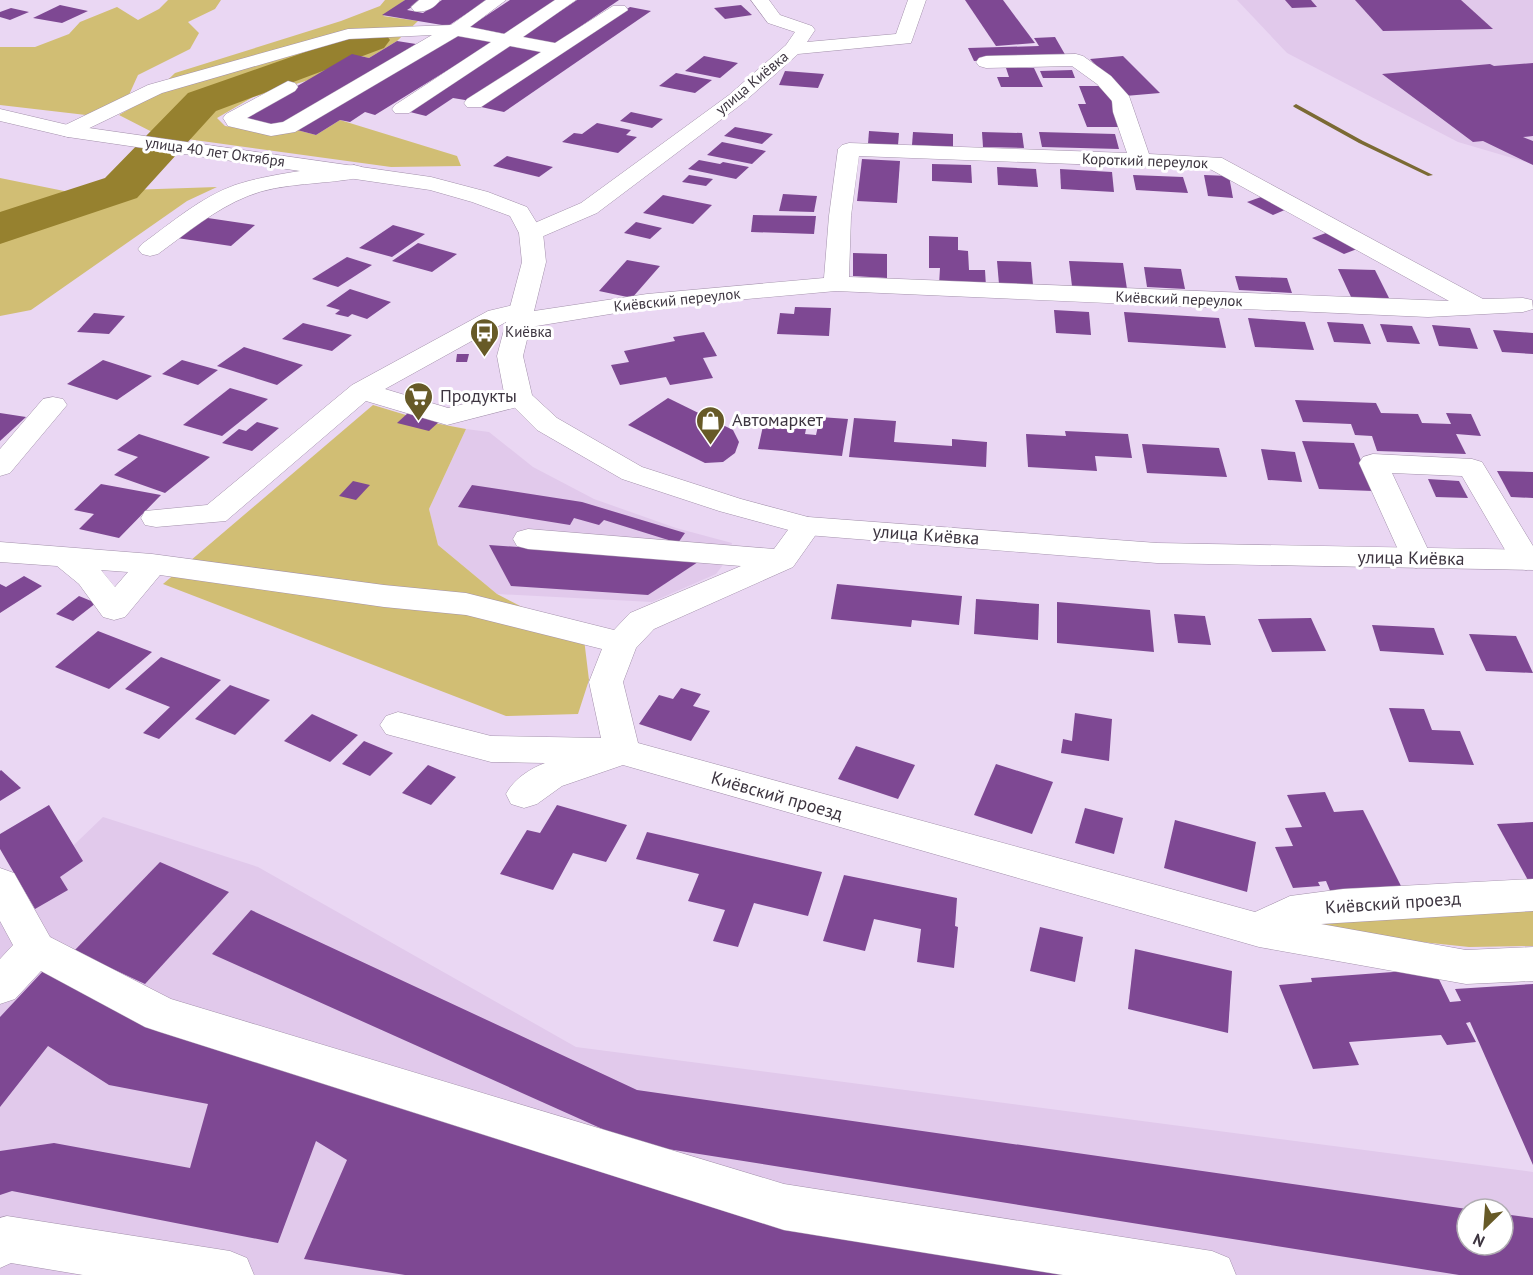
<svg xmlns="http://www.w3.org/2000/svg" width="1533" height="1275" viewBox="0 0 1533 1275" font-family="'PT Sans',sans-serif">
<style>
.built{fill:#e1c9eb;fill-rule:evenodd}
.green{fill:#d1be74}
.lines{fill:none;stroke-linecap:round;stroke-linejoin:round}
.stream{fill:#7b6a34;fill-rule:evenodd}
.river{fill:#96812f;fill-rule:evenodd}
.building{fill:#7e4893}
.minor-casing{stroke:#a391ab;stroke-width:1}
.major-casing{stroke:#a391ab;stroke-width:1}
.minor{fill:#fff;fill-rule:evenodd}
.major{fill:#fff;fill-rule:evenodd}
.labels{text-anchor:middle;stroke-width:6;stroke-linejoin:round;paint-order:stroke}
.far-street-label{font-size:15px;fill:#3d3540;stroke:#fff}
.far-poi-label{font-size:15px;fill:#3d3540;stroke:#fff;text-anchor:start}
.poi-label{font-size:18px;fill:#3d3540;stroke:#fff;text-anchor:start}
.street-label{font-size:18px;fill:#3d3540;stroke:#fff}
</style>
<rect width="100%" height="100%" fill="#ead7f3"/>
<g class="built">
<polygon points="1237,0 1533,0 1533,164 1458,142 1287,53"/>
<polygon points="466,429 489,432 533,467 594,499 676,528 732,543 729,557 716,574 652,602 497,594 438,545 429,509"/>
<path d="M103,817L258,867L576,1047L1533,1172V1275H0V916ZM1467,1209H1503V1245H1467Z"/>
</g>
<g class="green">
<polygon points="168,0 221,0 215,9 188,22 199,33 190,49 138,75 128,97 86,115 0,105 0,47 35,47 69,34 80,22 117,7 138,20 159,9"/>
<polygon points="385,0 405,0 383,16 418,21 397,41 369,58 352,54 309,80 253,97 217,118 225,126 270,133 297,130 316,135 340,120 457,156 461,166 391,167 158,135 119,115 150,97 175,73 341,21 380,6"/>
<polygon points="0,178 69,192 217,187 187,201 31,310 0,316"/>
<polygon points="373,405 429,422 466,429 429,509 438,545 497,594 584,639 589,680 578,714 506,716 163,584"/>
<polygon points="1533,911 1533,946 1469,947 1308,930 1332,920"/>
</g>
<g class="lines">
<polygon class="stream" points="1296,104 1363,141 1433,175 1428,176 1359,143 1294,107 1293,106"/>
<polygon class="river" points="371,29 384,32 390,40 384,48 216,111 137,198 0,244 0,212 105,178 188,93"/>
</g>
<g class="building">
<polygon points="405,0 423,0 407,10 423,13 442,0 487,0 448,26 382,15"/>
<polygon points="510,0 558,0 506,34 469,27"/>
<polygon points="577,0 619,0 555,44 520,38"/>
<polygon points="965,0 1003,0 1035,43 996,46"/>
<polygon points="1285,0 1311,0 1317,7 1292,8"/>
<polygon points="1355,0 1461,0 1493,29 1383,31"/>
<polygon points="60,5 88,11 62,23 33,18"/>
<polygon points="741,5 752,15 725,19 714,8"/>
<polygon points="630,7 651,11 504,112 481,107"/>
<polygon points="11,8 29,12 10,20 0,17 0,12"/>
<polygon points="460,34 495,41 375,115 365,112 350,122 340,120 316,135 297,130"/>
<polygon points="1055,37 1067,58 974,61 968,48 1039,46 1034,38"/>
<polygon points="397,41 416,44 280,127 241,119 352,54 369,58"/>
<polygon points="508,44 545,51 471,101 453,98 426,116 406,111"/>
<polygon points="704,56 738,63 720,78 685,71"/>
<polygon points="1123,56 1160,93 1125,96 1090,59"/>
<polygon points="1533,63 1533,136 1523,137 1533,141 1533,165 1483,141 1473,142 1382,74 1490,64 1494,66"/>
<polygon points="1006,68 1034,68 1043,87 1001,87 997,77 1009,77"/>
<polygon points="1072,70 1075,78 1043,78 1040,71"/>
<polygon points="785,71 824,74 818,88 779,85"/>
<polygon points="676,73 712,80 695,93 659,86"/>
<polygon points="1079,86 1105,86 1123,127 1087,127 1078,104 1086,104"/>
<polygon points="631,112 663,119 652,128 620,121"/>
<polygon points="597,123 631,130 626,135 637,137 618,153 562,142 574,133 582,134"/>
<polygon points="735,127 773,134 762,144 724,136"/>
<polygon points="869,131 899,133 898,145 868,144"/>
<polygon points="913,132 953,134 953,147 912,145"/>
<polygon points="982,132 1022,133 1024,148 983,147"/>
<polygon points="1039,132 1115,134 1119,149 1042,147"/>
<polygon points="722,142 766,151 752,164 707,155"/>
<polygon points="507,156 553,167 539,177 493,166"/>
<polygon points="862,159 900,161 897,203 857,201"/>
<polygon points="699,160 720,164 723,162 749,167 736,179 688,169"/>
<polygon points="932,164 971,165 972,183 932,181"/>
<polygon points="997,167 1036,169 1038,187 998,185"/>
<polygon points="1060,169 1112,172 1114,192 1061,189"/>
<polygon points="689,175 713,179 706,186 682,182"/>
<polygon points="1133,175 1183,177 1188,193 1136,190"/>
<polygon points="1204,175 1229,176 1233,198 1208,196"/>
<polygon points="783,194 817,196 814,212 779,211"/>
<polygon points="663,195 712,205 693,224 643,213"/>
<polygon points="1261,197 1287,209 1273,215 1247,202"/>
<polygon points="753,215 816,216 814,234 751,232"/>
<polygon points="201,217 255,225 231,246 177,238"/>
<polygon points="636,222 662,228 650,239 624,233"/>
<polygon points="393,225 425,234 392,257 359,248"/>
<polygon points="1326,233 1357,249 1344,254 1312,238"/>
<polygon points="929,236 958,237 958,250 968,251 969,270 985,270 986,287 939,285 940,268 929,268"/>
<polygon points="418,243 457,254 432,272 392,261"/>
<polygon points="853,253 887,254 887,278 853,276"/>
<polygon points="347,257 372,265 338,287 312,279"/>
<polygon points="627,260 660,266 632,298 599,291"/>
<polygon points="997,261 1031,262 1033,285 999,284"/>
<polygon points="1069,261 1123,263 1127,289 1072,286"/>
<polygon points="1144,267 1181,269 1185,289 1147,287"/>
<polygon points="1338,269 1375,270 1390,300 1352,299"/>
<polygon points="1235,276 1287,278 1292,293 1239,290"/>
<polygon points="350,289 391,302 367,319 352,314 348,317 335,314 340,310 326,306"/>
<polygon points="795,307 831,308 829,336 777,334 780,313 794,314"/>
<polygon points="1054,310 1089,312 1091,335 1056,333"/>
<polygon points="1124,312 1219,318 1226,348 1128,342"/>
<polygon points="94,313 125,316 109,334 77,332"/>
<polygon points="1248,318 1305,322 1314,350 1255,347"/>
<polygon points="1327,322 1363,324 1371,344 1334,342"/>
<polygon points="303,323 352,335 332,351 282,339"/>
<polygon points="1380,324 1412,326 1420,344 1387,342"/>
<polygon points="1432,325 1470,328 1478,349 1439,346"/>
<polygon points="1493,330 1533,333 1533,354 1502,352"/>
<polygon points="704,332 717,356 703,358 713,378 670,385 666,377 620,385 611,365 629,362 624,351 675,341 673,337"/>
<polygon points="244,347 303,365 277,385 217,366"/>
<polygon points="457,354 469,354 467,362 456,362"/>
<polygon points="103,360 152,376 117,400 67,384"/>
<polygon points="182,360 218,370 198,385 162,374"/>
<polygon points="230,388 268,399 222,436 183,425"/>
<polygon points="668,398 733,430 739,442 735,453 723,462 705,463 628,425"/>
<polygon points="1295,400 1376,403 1381,413 1418,414 1422,423 1451,424 1446,413 1471,414 1481,436 1456,434 1466,454 1377,451 1372,436 1355,435 1351,424 1303,422"/>
<polygon points="409,412 441,420 429,431 397,423"/>
<polygon points="0,413 26,417 0,441"/>
<polygon points="820,417 848,419 842,456 758,449 763,426 806,429 805,434 816,435"/>
<polygon points="854,418 896,421 894,442 952,446 952,439 987,442 986,467 849,457"/>
<polygon points="257,422 279,428 252,451 222,443 239,429 246,431"/>
<polygon points="1065,431 1128,434 1132,458 1095,456 1097,471 1028,467 1026,434 1066,436"/>
<polygon points="139,434 210,457 165,493 114,475 138,457 117,450"/>
<polygon points="1302,441 1354,443 1373,491 1319,489"/>
<polygon points="1142,444 1219,448 1227,477 1147,473"/>
<polygon points="1261,449 1295,452 1302,482 1268,480"/>
<polygon points="1497,471 1533,472 1533,498 1511,497"/>
<polygon points="1428,479 1459,481 1468,498 1436,497"/>
<polygon points="353,481 370,485 356,500 339,496"/>
<polygon points="101,484 161,495 119,538 79,529 94,514 74,510"/>
<polygon points="472,485 582,502 685,533 678,543 604,520 599,525 574,518 570,525 458,507"/>
<polygon points="489,545 701,560 648,595 511,586"/>
<polygon points="24,576 42,586 0,613 0,584 6,587"/>
<polygon points="837,584 962,596 959,625 912,620 911,627 831,619"/>
<polygon points="79,596 96,603 73,621 56,614"/>
<polygon points="976,599 1039,604 1038,640 974,634"/>
<polygon points="1057,602 1150,610 1154,652 1057,643"/>
<polygon points="1174,614 1205,616 1211,645 1178,643"/>
<polygon points="1311,618 1326,651 1272,652 1258,619"/>
<polygon points="1372,625 1434,628 1444,655 1380,651"/>
<polygon points="98,631 152,652 109,689 55,667"/>
<polygon points="1469,634 1516,636 1533,673 1486,671"/>
<polygon points="161,657 221,680 159,739 143,733 170,707 125,689"/>
<polygon points="230,685 270,700 235,735 195,719"/>
<polygon points="681,688 701,694 693,706 710,711 691,741 639,724 659,695 673,699"/>
<polygon points="1389,708 1424,709 1432,730 1460,731 1474,765 1409,762"/>
<polygon points="1075,713 1112,719 1109,761 1061,753 1063,739 1072,741"/>
<polygon points="312,714 358,735 330,762 284,741"/>
<polygon points="364,741 393,753 370,776 342,764"/>
<polygon points="856,746 915,765 898,799 838,779"/>
<polygon points="996,764 1053,782 1032,834 974,815"/>
<polygon points="428,765 456,777 431,805 402,793"/>
<polygon points="1,770 21,788 0,801 0,771"/>
<polygon points="1325,792 1334,812 1363,810 1402,888 1331,893 1326,881 1318,882 1320,886 1293,888 1275,847 1293,846 1285,828 1302,827 1287,795"/>
<polygon points="49,805 83,861 60,877 68,890 35,909 0,849 0,834"/>
<polygon points="557,805 627,825 606,862 573,853 553,890 500,874 527,830 540,833"/>
<polygon points="1085,808 1123,818 1114,854 1075,843"/>
<polygon points="1175,820 1256,842 1247,892 1164,868"/>
<polygon points="1533,822 1533,882 1529,882 1497,824"/>
<polygon points="647,832 822,872 808,916 754,903 738,947 713,941 725,910 688,901 699,874 636,859"/>
<polygon points="160,862 229,892 145,984 74,951"/>
<polygon points="844,875 957,898 955,926 958,927 954,968 917,962 921,929 874,919 865,951 823,941"/>
<polygon points="251,910 637,1090 1467,1209 1467,1245 1503,1245 1503,1214 1533,1218 1533,1275 1459,1275 636,1144 212,954"/>
<polygon points="1040,927 1083,937 1075,982 1030,971"/>
<polygon points="1135,949 1232,971 1228,1033 1128,1009"/>
<polygon points="45,969 405,1098 815,1235 1073,1275 405,1275 304,1259 347,1160 316,1141 278,1243 12,1191 0,1195 0,1151 54,1143 190,1168 208,1104 109,1085 48,1046 0,1107 0,1017"/>
<polygon points="1434,969 1450,1002 1461,1001 1455,989 1533,984 1533,1165 1470,1022 1466,1023 1476,1042 1447,1045 1441,1035 1349,1042 1359,1065 1313,1069 1279,985 1312,982 1311,978"/>
</g>
<g class="lines">
<defs>
<g id="minor">
<path d="M419,0H440C434,9 424,13 414,11L411,7Z"/>
<polygon points="486,0 506,0 470,27 504,34 555,0 576,0 523,37 555,43 613,6 625,6 628,10 481,107 467,107 464,103 467,99 541,52 510,46 409,113 395,113 392,109 395,105 491,42 458,36 295,132 271,136 228,126 223,118 226,114 288,81 295,83 298,87 295,91 247,118 271,124 283,122 432,35 349,39 162,93 75,135 68,137 61,135 58,131 61,127 148,85 348,29 451,25"/>
<polygon points="751,0 769,0 780,15 812,26 815,30 807,42 896,34 908,0 926,0 911,43 798,54 743,103 597,213 539,238 531,240 523,238 519,233 523,228 581,203 729,95 786,45 795,32 768,23"/>
<path d="M1076,54L1083,56L1111,76L1129,96L1149,154L1222,158L1483,299L1523,298L1532,300L1533,309L1523,312L1428,317L836,291L647,308L518,329L509,326L506,322L385,389L448,408L519,390L529,392L533,398L529,404L447,425L366,401L226,521L156,527L145,525L141,518L145,511L207,505L352,385L488,311L522,303L531,306L534,311L647,294L824,278L829,216L838,149L842,145L849,143L1127,153L1113,112L1112,101L1097,84L1072,66L986,68L979,66L976,62L979,58L986,56ZM859,156L1210,169L1449,301L849,277L851,216Z"/>
<path d="M354,165L362,167L365,172L362,177C327,185 281,182 248,196C215,209 187,233 158,254L150,256L142,254L138,249L142,244C171,223 201,197 235,185C268,174 319,168 354,165Z"/>
<polygon points="53,397 63,399 67,405 10,473 0,476 0,449 43,399"/>
<polygon points="1373,454 1472,459 1482,462 1533,546 1533,568 1526,570 1515,567 1462,476 1392,473 1432,558 1427,565 1416,568 1405,565 1359,463 1363,457"/>
<path d="M807,517L818,519L822,526L793,567L654,629L636,648L623,682L638,743L1255,912L1290,896L1343,889L1533,879V911L1321,924L1466,950L1533,947V981L1466,984L1259,947L623,765L562,786L537,804L524,808L511,804L506,794C513,780 529,769 545,763L491,762L386,734L380,725L386,716L398,712L491,736L601,738L589,682L602,649L466,615L384,607L160,575L125,617L114,620L103,617L79,584L57,566L0,562V542L152,554L384,585L466,593L614,630L630,613L741,566L528,549L517,546L513,539L517,532L528,529L774,549L796,519ZM101,570L128,572L115,587Z"/>
<polygon points="0,868 14,873 50,937 171,999 784,1184 1212,1251 1229,1258 1236,1275 1063,1275 784,1230 160,1032 145,1027 41,971 15,999 0,1004 0,959 13,945 0,921"/>
<polygon points="7,1216 230,1251 247,1258 254,1275 83,1275 11,1263 0,1268 0,1218"/>
</g>
<polygon id="major" points="0,109 68,125 431,177 488,192 527,207 543,233 546,262 523,356 532,395 557,418 642,467 741,499 808,517 1157,543 1533,550 1533,570 1157,563 807,535 719,511 622,479 537,430 505,398 497,356 522,262 519,233 510,216 472,202 430,190 68,137 0,121"/>
</defs>
<use href="#minor" class="minor-casing"/>
<use href="#major" class="major-casing"/>
<use href="#minor" class="minor"/>
<use href="#major" class="major"/>
</g>
<defs>
<symbol id="bus-pin" viewBox="-11 -11 22 30"><path d="M0 17L-7.5 6A9.5 9.5 0 1 1 7.5 6Z" fill="#675a27" stroke="#fff"/><path d="M-5-6H5V4H4V6H2V4H-2V6H-4V4H-5ZM-3.5-4V0h7V-4ZM-3.5 1.2v1.5H-2V1.2ZM2 1.2v1.5H3.5V1.2Z" fill="#fff"/></symbol>
<symbol id="supermarket-pin" viewBox="-11 -11 22 30"><path d="M0 17L-7.5 6A9.5 9.5 0 1 1 7.5 6Z" fill="#675a27" stroke="#fff"/><path d="M-6-5.5h2.5l.6 2H6L4.5 2H-2.5L-4.4-4H-6ZM-1.5 3.2a1.3 1.3 0 1 0 .1 0ZM3 3.2a1.3 1.3 0 1 0 .1 0Z" fill="#fff"/></symbol>
<symbol id="shop-pin" viewBox="-11 -11 22 30"><path d="M0 17L-7.5 6A9.5 9.5 0 1 1 7.5 6Z" fill="#675a27" stroke="#fff"/><path d="M-5-2.5h2.3a2.7 3.5 0 0 1 5.4 0H5L5.5 6h-11ZM-1.5-2.5h3a1.5 2.3 0 0 0-3 0Z" fill="#fff"/></symbol>
</defs>
<g fill-rule="evenodd">
<use href="#bus-pin" x="468" y="316" width="33" height="45"/>
<use href="#supermarket-pin" x="402" y="380" width="33" height="45"/>
<use href="#shop-pin" x="694" y="404" width="33" height="45"/>
</g>
<g class="labels">
<g class="far-street-label">
<text transform="translate(752 83) rotate(-40)" y="5">улица Киёвка</text>
<text transform="translate(215 152) rotate(8)" y="5">улица 40 лет Октября</text>
<text transform="translate(1145 161) rotate(2)" y="5">Короткий переулок</text>
<text transform="translate(1179 299) rotate(2)" y="5">Киёвский переулок</text>
<text transform="translate(677 300) rotate(-6)" y="5">Киёвский переулок</text>
</g>
<g class="far-poi-label">
<text x="505" y="337">Киёвка</text>
</g>
<g class="poi-label">
<text x="440" y="402">Продукты</text>
<text x="732" y="426">Автомаркет</text>
</g>
<g class="street-label">
<text transform="translate(926 535) rotate(4)" y="6">улица Киёвка</text>
<text transform="translate(1411 558) rotate(1)" y="6">улица Киёвка</text>
<text transform="translate(777 796) rotate(16)" y="6">Киёвский проезд</text>
<text transform="translate(1393 903) rotate(-4)" y="6">Киёвский проезд</text>
</g>
</g>
<g transform="translate(1485 1227) rotate(205)"><circle r="28" fill="#ffffff" stroke="#b1aeb3" stroke-width="1.5"/>
<path d="M0-4.5L10 22L0 15L-10 22Z" fill="#675a27"/>
<text y="-9" font-size="16" font-weight="bold" text-anchor="middle" fill="#3d3540">N</text>
</g>
</svg>
